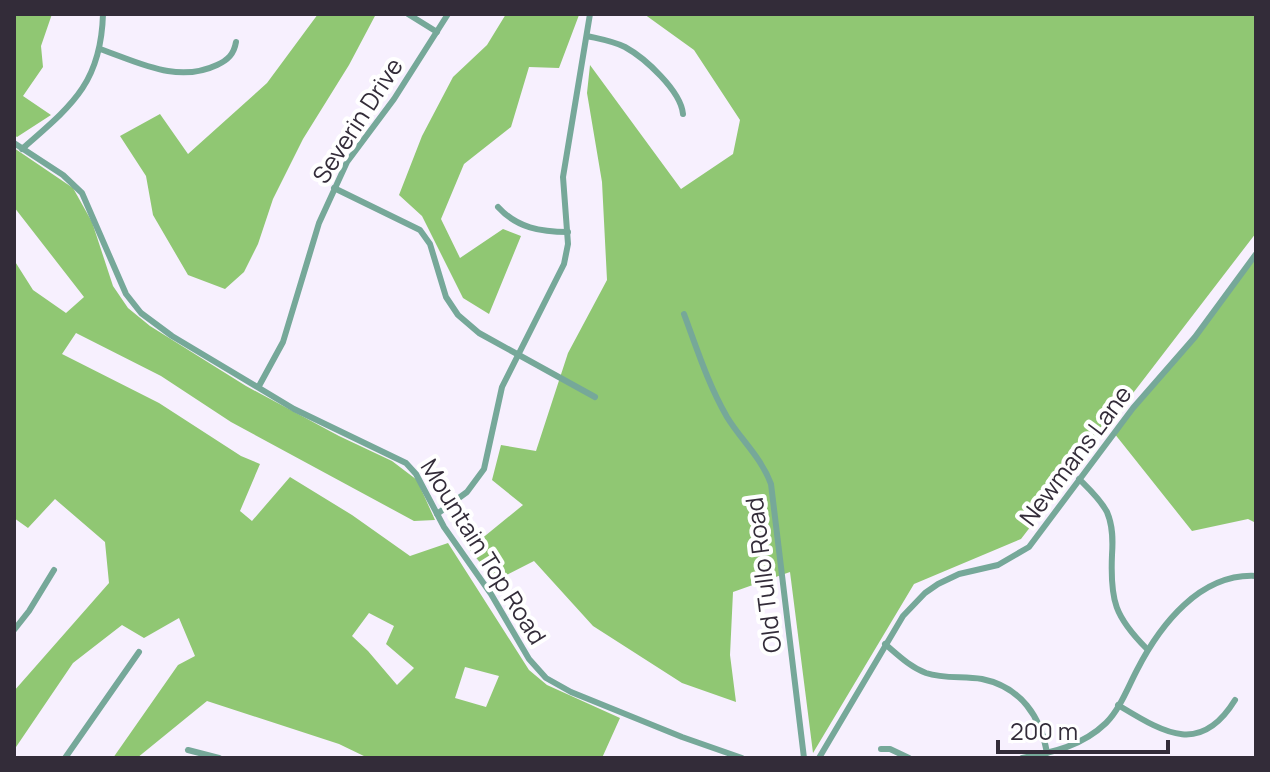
<svg xmlns="http://www.w3.org/2000/svg" width="1270" height="772" viewBox="0 0 1270 772" font-family="Manrope,sans-serif">
<style>
.forest{fill:#90c773;fill-rule:evenodd}
.lines{fill:none;stroke-linecap:round;stroke-linejoin:round}
.street{stroke:#76a899;stroke-width:6}
.labels{text-anchor:middle;stroke-width:8;stroke-linejoin:round;paint-order:stroke}
.street-label{font-size:24px;fill:#332c39;stroke:#fff}
</style>
<rect width="100%" height="100%" fill="#f7f0fe"/>
<g class="forest">
<polygon points="14,14 52,14 41,46 43,67 23,96 51,115 17,137 14,135"/>
<polygon points="318,14 376,14 349,65 303,139 273,199 258,244 244,272 225,289 188,275 153,215 146,176 120,136 160,114 188,154 267,83"/>
<polygon points="506,14 579,15 559,68 529,67 511,127 464,164 441,219 460,258 503,229 521,236 489,314 463,298 422,216 399,195 422,136 453,77 487,45"/>
<polygon points="644,14 1256,14 1256,233 1021,539 914,584 813,753 790,572 733,592 730,655 736,702 682,683 593,626 534,561 495,581 469,549 523,505 492,480 501,445 536,451 568,353 607,280 602,182 587,93 590,65 681,189 733,154 740,120 694,50"/>
<path d="M14,148L73,188L92,222L113,286L128,308L150,326L246,386L339,436L392,461L417,480L435,520L414,521L231,422L161,376L76,333L62,354L159,403L241,456L260,464L240,511L252,521L290,477L352,515L410,556L448,543L529,670L547,685L620,718L602,758H368L339,744L207,701L137,758H113L178,665L195,656L179,618L144,638L122,625L73,663L14,750V691L109,583L105,542L55,499L28,528L14,518V260L33,290L66,313L84,297L14,207ZM369,613L394,626L386,644L414,668L397,685L368,651L352,636ZM465,667L499,676L486,707L455,698Z"/>
<polygon points="1256,254 1256,523 1248,519 1192,531 1114,433 1195,337"/>
</g>
<g class="lines">
<g class="street">
<polyline points="408,14 437,32"/>
<path d="M587,36C600,39 613,41 625,47C645,58 681,91 683,114"/>
<path d="M100,49C138,62 177,84 217,65C228,60 234,54 236,42"/>
<polyline points="14,143 63,175 82,193 126,294 141,313 172,336 294,409 406,463 416,474 444,527 491,594 529,659 546,678 571,692 682,737 742,758"/>
<path d="M22,149C71,106 101,84 103,14"/>
<polyline points="334,188 420,230 430,244 446,297 458,315 479,333 595,397"/>
<path d="M498,207C517,228 541,232 568,232"/>
<path d="M684,314C697,349 708,384 727,417C741,440 761,457 771,484L804,758"/>
<polyline points="259,386 283,342 319,223 347,162 394,99 448,14"/>
<path d="M1079,479C1089,489 1100,499 1107,512C1113,526 1113,540 1112,555C1110,601 1115,617 1147,649"/>
<polyline points="437,514 467,492 484,469 502,387 564,264 568,244 563,177 590,14"/>
<polyline points="14,630 29,611 54,570"/>
<path d="M885,644C898,655 910,667 926,673C944,679 963,676 982,679C1021,687 1041,717 1047,753"/>
<path d="M1118,705C1163,732 1200,757 1235,700"/>
<polyline points="881,749 890,749 909,758"/>
<polyline points="188,750 219,758"/>
<polyline points="65,758 139,652"/>
<polyline points="819,758 903,616 925,593 938,584 959,574 998,565 1029,547 1133,408 1195,337 1256,254"/>
<path d="M1022,758C1054,752 1082,746 1106,723C1120,709 1128,687 1137,670C1160,625 1200,573 1256,576"/>
</g>
</g>
<g class="labels">
<g class="street-label">
<text transform="translate(358 121) rotate(-57)" y="8">Severin Drive</text>
<text transform="translate(1076 456) rotate(-53)" y="8">Newmans Lane</text>
<text transform="translate(483 552) rotate(58)" y="8">Mountain Top Road</text>
<text transform="translate(764 575) rotate(-97)" y="8">Old Tullo Road</text>
</g>
</g>
<rect width="1270" height="772" fill="none" stroke="#332c39" stroke-width="32"/>
<path d="M998 740v12h170v-12" fill="none" stroke="#332c39" stroke-width="4"/>
<text x="1010" y="740" font-size="24" fill="#332c39" stroke="#ffffff" stroke-width="6" paint-order="stroke">200 m</text>
</svg>
